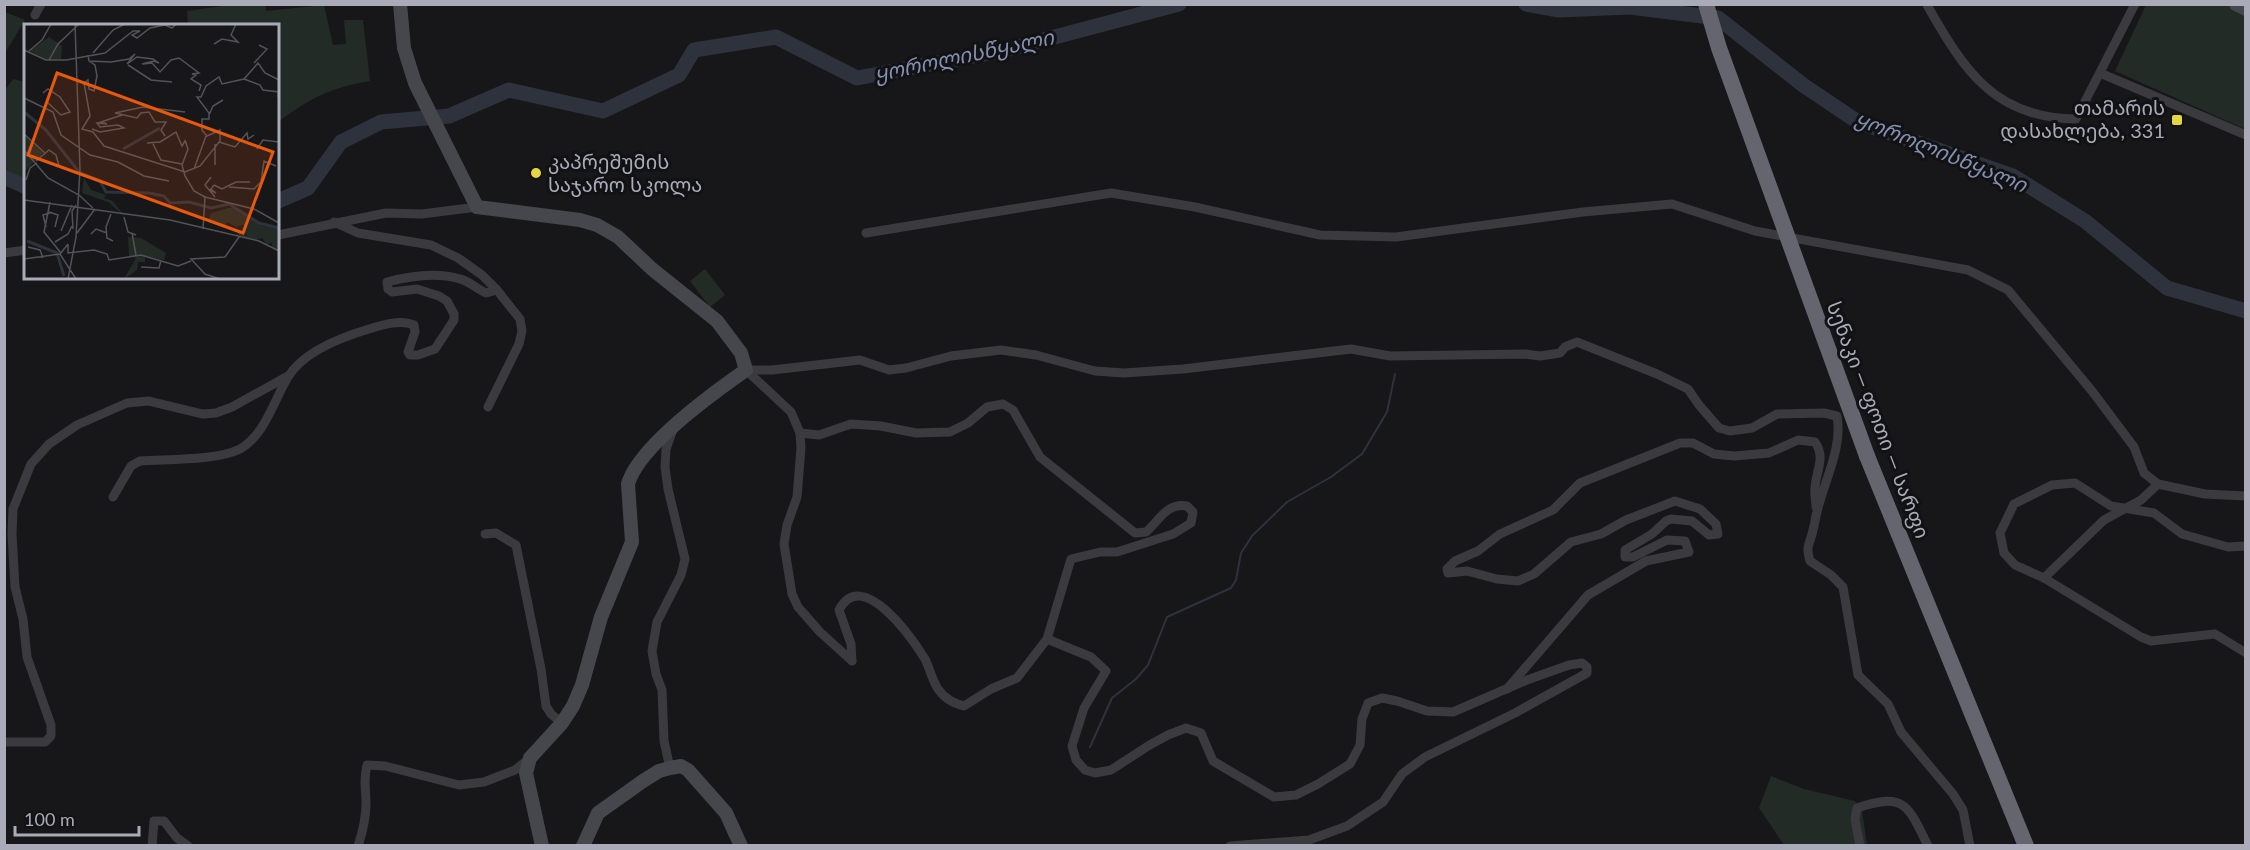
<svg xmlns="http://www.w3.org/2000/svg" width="2250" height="850" viewBox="0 0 2250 850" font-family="Lato,'Noto Sans Georgian',sans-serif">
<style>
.green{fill:#232b26}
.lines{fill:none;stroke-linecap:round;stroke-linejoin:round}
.stream{stroke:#2e323c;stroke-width:2}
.river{stroke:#2e323c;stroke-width:15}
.street{stroke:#3b3a3f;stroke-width:9}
.secondary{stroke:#46464d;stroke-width:14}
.highway{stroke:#64656e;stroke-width:16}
.highway-bridge{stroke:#64656e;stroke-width:16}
.poi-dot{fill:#e5d742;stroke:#121214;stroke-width:2}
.labels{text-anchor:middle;stroke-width:6;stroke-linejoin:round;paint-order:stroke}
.poi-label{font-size:20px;fill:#aaabb8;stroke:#121214;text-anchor:end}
.street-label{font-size:20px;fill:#aaabb8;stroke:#121214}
.water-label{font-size:21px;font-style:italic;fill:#8390b0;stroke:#121214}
.inset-river{fill:none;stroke:#2e323c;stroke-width:3}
.inset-road{fill:none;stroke:#525259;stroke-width:1.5}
.view{fill:#e8590c;fill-opacity:0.15;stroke:#e8590c;stroke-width:3}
.inset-edge{fill:none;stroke:#aaabb8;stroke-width:3}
</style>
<rect width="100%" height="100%" fill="#171719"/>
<g class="green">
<path d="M229,5H265L266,11L324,5L333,45L346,44L344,20H363L370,81C330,88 310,98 278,122V26L188,25L187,11Z"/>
<polygon points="2146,5 2227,5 2245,13 2245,129 2115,71"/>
<polygon points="5,12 25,20 5,53"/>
<polygon points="13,79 25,82 25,179 5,169 5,90"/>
<polygon points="705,269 725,295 710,307 690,281"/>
<polygon points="1771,776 1804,789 1855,801 1862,811 1867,845 1784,845 1759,808"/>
</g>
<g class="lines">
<polyline class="stream" points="1090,747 1112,698 1136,679 1148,665 1167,617 1231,588 1236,580 1241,553 1252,536 1287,502 1331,477 1362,454 1387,412 1395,374"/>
<g class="river">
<polyline points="1526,4 1559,10 1630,7 1718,18 1803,85 1858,122 2013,176 2085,221 2167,288 2246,311"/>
<polyline points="4,177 26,187"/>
<polyline points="278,201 308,188 341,142 381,122 449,116 509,90 603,111 679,75 694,50 776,37 857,78 1006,50 1179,4"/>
</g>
<g class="street">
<path d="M1927,5C1964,70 1994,118 2076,119L2135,4"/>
<polyline points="35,15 41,4"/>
<polyline points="2100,73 2246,135"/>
<polyline points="334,222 358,233 431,245 458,258 482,275 497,290 520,319 522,331 519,344 488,407"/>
<polyline points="866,233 1111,193 1195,207 1320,235 1396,237 1583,212 1672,204 1755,231 1968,270 2008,290 2092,391 2134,447 2144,473 2158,484 2205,494 2246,496"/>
<polyline points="278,235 386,213 422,214 477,207"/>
<polyline points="4,253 26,250"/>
<path d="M746,370H772L860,360L889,370L906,368L951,356L1001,350L1036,355L1095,371L1124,373L1183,369L1351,349L1390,356L1525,354L1540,356L1560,353L1565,347L1577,342L1657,374L1688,389L1699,405L1719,428L1730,431L1752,428L1777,414L1824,413L1837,416C1843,448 1824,481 1817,512C1815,518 1815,524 1813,530C1810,545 1805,545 1810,561L1831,575L1843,587L1858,675L1888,704L1901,732L1953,794L1963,810L1970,846"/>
<polyline points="746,370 791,412 800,433 801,448 797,497 787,525 784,544 792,594 798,607 820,632 852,661"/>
<path d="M800,433L819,435L851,424L881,426L916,433L950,432L968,423L987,407L1003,404L1013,410L1040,457L1135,533L1146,532C1159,521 1167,502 1187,506L1193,512L1191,523L1173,534L1117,552H1100L1071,559L1047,639L1017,678L991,689L964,706C953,703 945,699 938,689C932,680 930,669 925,659C912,638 862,566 839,610L851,644L852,661"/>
<path d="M113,497L131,466L140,461C167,459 216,461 240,449C265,435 274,400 288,377C303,352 342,337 369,329C382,325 400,319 414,325L415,332L408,352L410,355H418L435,349L454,320V314L447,301L439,296L417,289L392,292L388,289L387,282C410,276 437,272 460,279C469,281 477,289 486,293L497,290"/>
<polyline points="485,534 496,533 516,545 541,669 546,706 551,714 562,723"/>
<polyline points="2246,546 2228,547 2182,534 2154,513 2111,506 2075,483 2052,485 2014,504 2000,533 2004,553 2015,565 2044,578 2141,637 2151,641 2215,634 2246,653"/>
<polyline points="2044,578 2104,520 2141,500 2158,484"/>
<polyline points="1047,639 1091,657 1106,671 1084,708 1072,746 1076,760 1085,770 1095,773 1111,770 1148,746 1168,735 1186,728 1201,733 1213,761 1274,797 1296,795 1318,784 1350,764 1360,745 1362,719 1368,703 1382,698 1397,701 1427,711 1453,712 1527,680 1569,665 1582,663 1587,667 1587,673 1515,713 1425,757 1402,774 1383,802 1347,826 1309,840 1230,846"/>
<path d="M1507,689L1588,595L1646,561L1689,552L1685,541L1667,540L1633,557H1625V550L1652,534L1666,521L1671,519L1692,521L1709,535L1718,534L1716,524L1700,509L1675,501L1626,520L1601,534L1571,542L1534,574L1518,581L1497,579L1467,571L1448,573L1447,569L1455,561L1478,551L1500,534L1553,510L1580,483L1680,443H1693L1714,454L1734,456L1769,453L1798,440L1815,442C1826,458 1816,470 1815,488C1814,494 1816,501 1816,507"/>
<polyline points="4,742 45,742 51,736 51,725 27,657 23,619 15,587 12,534 13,509 31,464 49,444 77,425 127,403 149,401 203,414 216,413 232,407 288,376"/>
<polyline points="670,768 664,741 662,690 656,674 652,651 657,622 681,575 685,559 668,489 665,467 666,449 674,427"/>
<polyline points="152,846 154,821 164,821 177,838 188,846"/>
<path d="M358,846C363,831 366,818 366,803C366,788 363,781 367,765L385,766L459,785L484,782L515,770L530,758"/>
<path d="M1860,846L1855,819L1857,808C1905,792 1908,805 1928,846"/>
</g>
<g class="secondary">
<path d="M400,4L404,48L415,83L477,207L580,220L597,225L618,237L652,269L717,321L741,353L746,370C713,393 639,446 628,484L632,542L601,617L582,685L573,706L562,723L530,758L526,773L542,846"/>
<polyline points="2236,4 2246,9"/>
<polyline points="583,846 598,813 643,781 659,771 670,768 681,766 688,770 726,813 741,846"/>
</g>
<polyline class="highway" points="1867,456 2026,846"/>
<polyline class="highway-bridge" points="1706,4 1719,48 1867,456"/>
</g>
<g class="poi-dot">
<rect x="2171" y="114" width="12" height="12" rx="3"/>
<circle cx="536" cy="173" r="6"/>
</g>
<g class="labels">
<g class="poi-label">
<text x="2165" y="115">თამარის<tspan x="2165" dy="23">დასახლება, 331</tspan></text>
<text x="548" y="169" text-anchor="start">კაპრეშუმის<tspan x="548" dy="23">საჯარო სკოლა</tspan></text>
</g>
<g class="street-label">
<text transform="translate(1878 420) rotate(69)" y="7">სენაკი — ფოთი — სარფი</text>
</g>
<g class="water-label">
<text transform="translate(964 56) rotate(-12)" y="7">ყოროლისწყალი</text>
<text transform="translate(1941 152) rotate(22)" y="7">ყოროლისწყალი</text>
</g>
</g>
<g transform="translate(24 24)">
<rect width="255" height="255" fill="#171719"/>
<path d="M25,13L38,22L37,35L24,36L6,27ZM0,110L19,129L0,148ZM60,154L67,166L82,171L80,174L89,177L100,192L84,178L58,169ZM204,184H213L236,201L255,205V227L247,223L249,218L243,221L238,214L232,216L212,211L216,208L225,213L218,207L223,200L212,203L203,198L202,202L185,195L187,189ZM104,213L117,214L142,229L140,236L121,232V238H114L113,246L100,255L112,234L105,232Z" fill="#232b26"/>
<path class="inset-river" d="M0,88L22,106L55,148L76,157L82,168L125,169L140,172L146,179L165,178L187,184L205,180L235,199L255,204M99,125L136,104M3,217L33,229L40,252"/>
<path class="inset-road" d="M190,20L198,15L214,18L207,11L212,0M0,26L22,36H42L81,29L109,7H116L108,11L113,14L126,4L141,1L148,4L152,0M5,27L18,16L27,0M69,29L89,6L101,0M64,31L65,37L87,38L105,35L111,30L103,40L113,33L129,35L135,39L130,37L118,40L128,39L136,48L147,36L155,34L175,49L168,50L172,51L167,55L177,61L175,67M25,36L34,20L55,0M65,37L71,41L73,52L70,67L65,65L64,56L60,59L66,92L58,105L69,108L80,122L161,148L176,142L196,117V106L183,112L178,106V95H185V89L173,73H177L182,62L195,53L198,60L220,55L234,39L241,49L255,56M230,39L243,25L235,21M104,41L127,56L148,58M220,55L236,61L239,66L255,68L254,73M19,69L24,65L36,73L46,88L37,91L23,78M0,74L29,88L37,111L66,131L94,138L120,152L145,157M185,91L189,82L199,76M68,105L76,108L100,104L94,101L76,103L73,99L83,100L77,98L98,91M0,110L21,129M141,112L137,106L142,98H131L125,88L117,89L113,94L91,89L119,83L161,88M161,116L164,125L158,141L161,152L170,167L181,173L179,205M128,118L137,136L158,140M195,118L211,123L223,109L224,115L230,111M123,119L136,118L152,108L158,122L161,117M191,120V141M233,125L239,116L255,118M0,126L24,154L55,171L69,184M12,137L25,126L32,131L35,142M170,145L182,112M187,153L181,161L191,173M2,156L6,144L13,139M190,161L198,165L212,158H226M205,163L230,165L237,158L240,137L252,142M184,165L192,169L187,165L190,161M181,173L230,185L255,199M0,176L146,196L235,217L255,227M26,178L20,208L37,229M25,188L34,191L31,203M87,190L82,203L83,214L89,217M100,193L104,208L112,211M22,203L19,191L26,189M49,205L48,187L52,181M37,207L48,181M53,209L71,185M108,209L112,231M67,210L72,205L83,209M31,218L44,210L48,202M44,220V229L70,226L83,230L85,236L117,231L154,242L167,237M44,220L36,230L52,255M4,223L16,226L19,234M0,235L36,230M117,243L135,244L137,236M44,255L52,213L56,145L51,0M196,255L181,250L167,235L201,233L215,213"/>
<path class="view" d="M33,49L249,128L219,209L4,131Z"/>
<rect width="255" height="255" class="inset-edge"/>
</g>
<rect width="2250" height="850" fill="none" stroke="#aaabb8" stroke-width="12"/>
<path d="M15 826v9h124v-9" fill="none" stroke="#aaabb8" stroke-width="3"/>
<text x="24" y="826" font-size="18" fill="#aaabb8" stroke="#121214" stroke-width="4.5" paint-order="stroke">100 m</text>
</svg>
